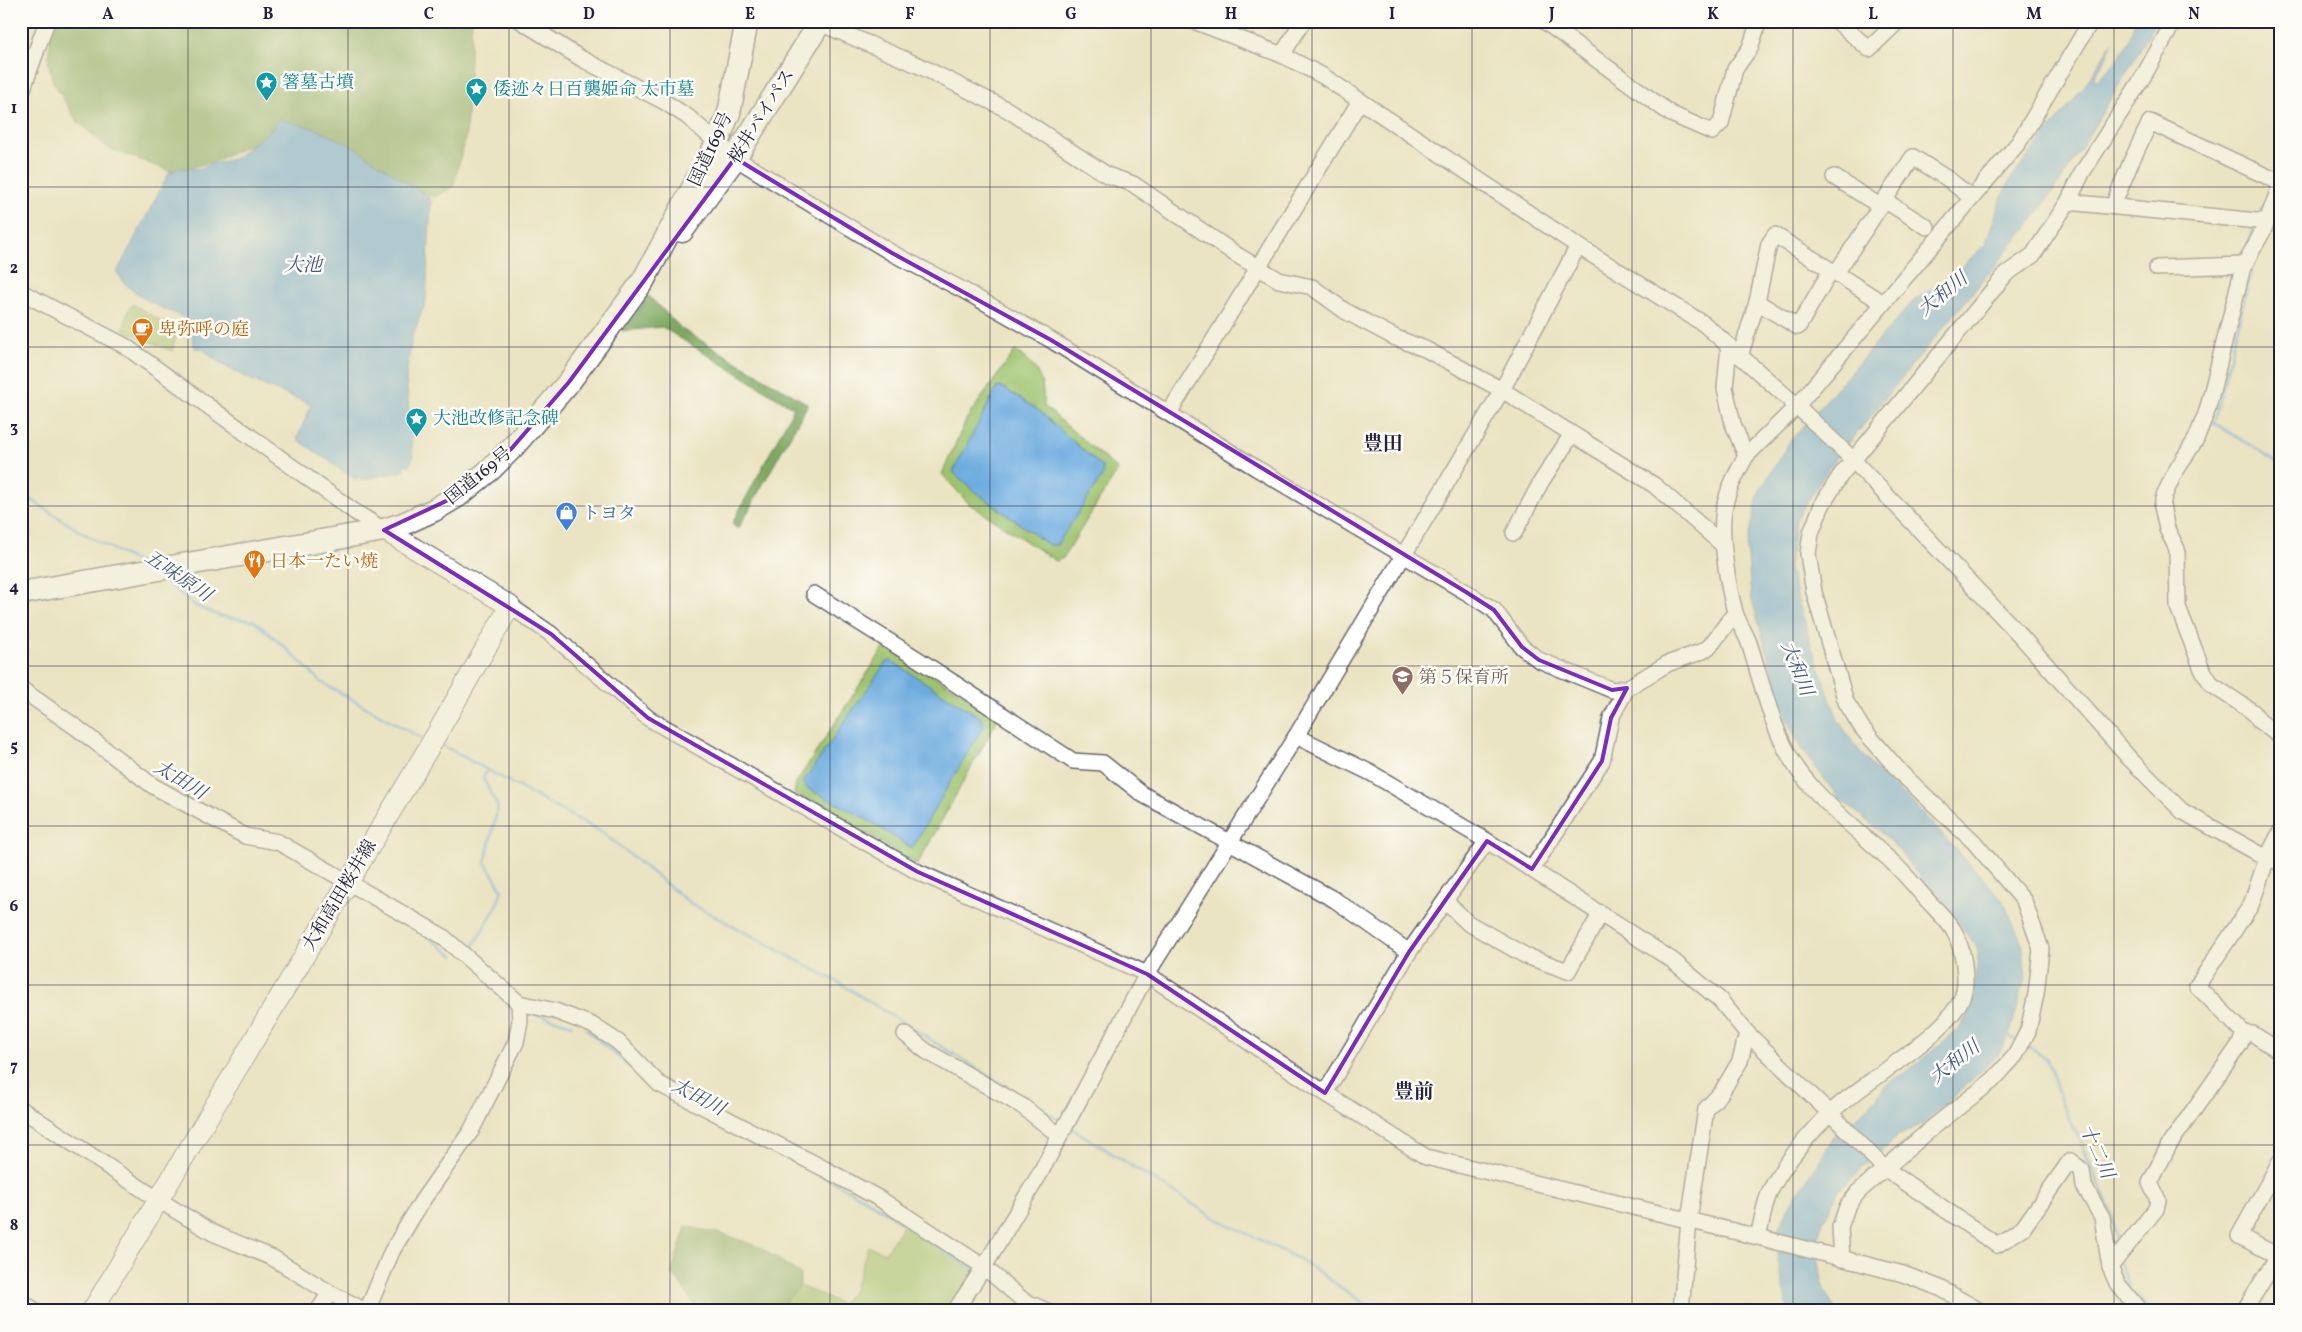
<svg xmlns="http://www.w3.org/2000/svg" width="2302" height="1332" viewBox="0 0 2302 1332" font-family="Vollkorn,'Noto Serif JP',serif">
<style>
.green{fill:#9dc36d;stroke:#607254;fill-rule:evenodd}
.forest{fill:#7ea960;stroke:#50664e}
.water{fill:#6cabdf;stroke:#47668d}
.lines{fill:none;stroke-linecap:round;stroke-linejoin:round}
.stream{stroke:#6cabdf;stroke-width:3}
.minor-casing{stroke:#68666b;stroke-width:18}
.major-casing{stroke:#68666b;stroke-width:22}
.highway-casing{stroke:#68666b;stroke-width:25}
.minor{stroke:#fff;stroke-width:15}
.major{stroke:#fff;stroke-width:20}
.highway{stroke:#fff;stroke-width:22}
.marked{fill:none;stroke:#7b2cbf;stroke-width:4;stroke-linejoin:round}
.grid{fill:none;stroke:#22223b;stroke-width:1;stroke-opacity:0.55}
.labels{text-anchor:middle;stroke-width:5;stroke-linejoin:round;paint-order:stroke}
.culture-label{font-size:18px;fill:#0d838f;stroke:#fdfcf7;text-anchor:start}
.street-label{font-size:18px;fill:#22223b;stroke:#fdfcf7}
.food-label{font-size:18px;fill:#c56008;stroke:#fdfcf7;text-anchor:start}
.shop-label{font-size:18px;fill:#366cbe;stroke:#fdfcf7;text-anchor:start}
.education-label{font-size:18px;fill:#785e54;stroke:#fdfcf7;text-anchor:start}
.water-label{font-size:19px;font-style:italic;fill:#40597d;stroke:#fdfcf7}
.quarter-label{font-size:20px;font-weight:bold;fill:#22223b;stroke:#fdfcf7}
.neatline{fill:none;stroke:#22223b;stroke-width:2}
.grid-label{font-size:16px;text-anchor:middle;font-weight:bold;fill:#22223b}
</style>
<rect width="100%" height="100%" fill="#fdfcf7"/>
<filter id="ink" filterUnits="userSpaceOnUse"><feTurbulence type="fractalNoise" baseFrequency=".02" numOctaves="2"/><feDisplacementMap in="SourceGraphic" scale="10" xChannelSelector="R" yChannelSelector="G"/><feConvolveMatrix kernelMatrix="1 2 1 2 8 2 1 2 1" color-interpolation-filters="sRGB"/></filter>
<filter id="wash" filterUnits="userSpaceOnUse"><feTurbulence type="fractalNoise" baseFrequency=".0096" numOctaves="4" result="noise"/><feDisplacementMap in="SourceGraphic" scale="20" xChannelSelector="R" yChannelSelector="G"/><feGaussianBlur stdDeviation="1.12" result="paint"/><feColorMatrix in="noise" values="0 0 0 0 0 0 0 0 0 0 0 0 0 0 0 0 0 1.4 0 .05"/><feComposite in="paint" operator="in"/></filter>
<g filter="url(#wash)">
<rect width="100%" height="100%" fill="#ebe4c3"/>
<g class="green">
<polygon points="133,304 174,329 177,332 172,351 123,330 129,309"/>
<path d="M1015,351C1039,367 1043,378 1044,406L1118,470L1063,558L1056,561L968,503L942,474L967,418ZM1004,388L1038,410L1102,467L1057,545H1049L974,491Z"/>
<path d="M885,646L996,714L997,721L917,865L860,829L794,794L796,783ZM983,724L912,848L866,819Z"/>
<polygon points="906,1220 977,1267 949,1311 797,1311 784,1303 800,1286 842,1304 854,1289 868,1246 885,1253"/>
</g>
<g class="forest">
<polygon points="52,21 316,21 342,25 366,21 472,21 466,136 453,187 434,197 404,184 295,124 213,162 172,172 108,148 76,120 53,82 48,61"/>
<polygon points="649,296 683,330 808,404 738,529 732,524 794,408 662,327 622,331"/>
<polygon points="686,1226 726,1235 762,1248 800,1274 800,1286 777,1311 699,1311 678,1281 671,1274"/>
</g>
<g class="water">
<path d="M2134,21L2156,23L2065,175L2029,225L1890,392L1829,468L1796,519L1789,568L1813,651L1838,720L1854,744L1878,773L1906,796L2003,900L2022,943L2026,975L2011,1030L1998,1055L1942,1108L1924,1123L1898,1136L1838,1191L1823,1222L1816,1244L1824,1290L1836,1311H1789L1787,1307L1777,1256L1779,1228L1791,1203L1817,1165L1832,1139L1876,1099L1887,1083L1909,1070L1960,1028L1972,1006L1979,949L1889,839L1838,797L1803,751L1786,718L1751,597L1747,546L1759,492L1790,441L1915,299L1947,280L1985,245L2002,196L2012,177L2084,87L2113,41L2104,62L2094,77L2095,81C2113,69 2132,43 2134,21Z"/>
<path d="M279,119L316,129L354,147L431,199L426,302L412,337L406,377L413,457L409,466L405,464L403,467L406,470L403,471L361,480L354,479L297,439L311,405C284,392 222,373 204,349L195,348L187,319C163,308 130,297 117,272L169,173L179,168L202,169L210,164L234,159L271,130Z"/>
<polygon points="997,387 1004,388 1038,410 1102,467 1103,475 1057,545 1049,545 974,491 953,472"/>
<polygon points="891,661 980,717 984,725 912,848 866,819 807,788 803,782 886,662"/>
</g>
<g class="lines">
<g class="stream">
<polyline points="2275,175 2281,157"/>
<polyline points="2259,217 2272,186"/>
<polyline points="2251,243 2250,238 2255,225"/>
<polyline points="2254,261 2214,423 2281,464"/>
<polyline points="21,493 79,531 139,563"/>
<polyline points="161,578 196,606 220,616 254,621 286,648 321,682 421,738"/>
<polyline points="440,744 603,833 690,903 836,981 1063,1122"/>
<polyline points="423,933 454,956"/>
<polyline points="469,954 496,907 502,890 485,862 498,807 483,778 487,771"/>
<polyline points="489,986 503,998"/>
<polyline points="526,1011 572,1025"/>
<polyline points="586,1029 647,1082"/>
<polyline points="2006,1035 2019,1040"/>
<polyline points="2026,1045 2047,1059 2061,1102 2080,1140 2112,1215 2118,1249"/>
<polyline points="1070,1127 1213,1217 1303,1261 1375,1311"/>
<polyline points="767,1147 869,1201 976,1272"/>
<polyline points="2120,1262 2129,1287"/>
<polyline points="2137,1295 2150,1311"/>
</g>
</g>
</g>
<g filter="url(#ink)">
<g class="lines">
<defs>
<g id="minor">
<polyline points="521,21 582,59 663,101 688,117 735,158 892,253 961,289 1051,340 1256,468 1466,592 1494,610 1522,647 1539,660 1612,690 1627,688 1667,664 1703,651 1710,646 1735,613"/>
<polyline points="1194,21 1282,55 1323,76 1578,246 1704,324 1797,406 1850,457 2018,633 2130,759 2182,811 2267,858 2281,863"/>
<polyline points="1544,21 1671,114 1712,132 1721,123 1735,69 1750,48 1759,21"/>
<polyline points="1837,21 1869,49 1898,21"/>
<polyline points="820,23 920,66 1008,110 1107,175 1133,184 1237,255 1279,280 1312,287 1345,311 1396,338 1425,349 1502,390 1654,485 1723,545"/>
<polyline points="1282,55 1303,21"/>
<polyline points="21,94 47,21"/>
<polyline points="1834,177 1880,206"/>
<polyline points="2281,184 2263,231 2243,267 2207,411 2196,439 2174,474 2164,496 2162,506 2167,529 2177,549 2178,607 2202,669 2212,685 2253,712 2259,721 2281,737"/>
<polyline points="1884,200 1927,227"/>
<polyline points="2068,202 2267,222"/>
<polyline points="2113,206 2131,162 2150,122 2281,183"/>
<polyline points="2157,268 2244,265"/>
<polyline points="1836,273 1913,157 1948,179 1972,198"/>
<polyline points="21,292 125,346 355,512 384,530"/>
<polyline points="1757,302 1798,327 1831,270"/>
<path d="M1729,346L1725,388L1733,424L1746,456C1735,476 1725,494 1723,517C1721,543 1728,586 1735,612C1738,624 1747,634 1750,646C1766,695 1775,746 1810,785C1834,813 1863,835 1890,860C1904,872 1916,888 1929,902C1938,912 1950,922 1956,935C1963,951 1967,975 1964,991C1956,1032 1857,1085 1828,1115C1806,1138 1785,1162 1770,1191C1764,1204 1762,1222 1758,1237"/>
<polyline points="1740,356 1757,302 1769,244 1775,235 1883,303"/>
<polyline points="1169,413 1360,101"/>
<polyline points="1746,456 1797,406 2019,142 2091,21"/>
<polyline points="1514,533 1541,482 1572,434"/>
<polyline points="814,594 916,658 1073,761 1103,763 1142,794 1335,900 1409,952"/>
<polyline points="510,606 551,634 648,718 918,872 1147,974 1325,1093 1426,1157 1758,1237 1903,1274 1940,1288 1980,1311"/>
<polyline points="21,689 77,728 153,786 245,836 278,842 442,936 519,1003 555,1011 592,1025 618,1042 659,1084 823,1168 880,1199 984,1267 1024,1301 1047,1311"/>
<polyline points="1296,736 1371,773 1487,841 1672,960 1720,1000 1747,1033 1834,1117 1883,1167 1997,1245 2023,1228 2070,1161 2082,1170 2084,1186 2102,1217 2110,1267 2117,1283 2140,1311"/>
<polyline points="1532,869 1602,761 1611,718 1627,688"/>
<polyline points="1445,901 1468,923 1526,956 1568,971 1601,913"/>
<polyline points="2244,1033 2253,1034 2281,1052"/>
<polyline points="905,1034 926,1051 1022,1106 1060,1136"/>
<polyline points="1325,1093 1409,952 1487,841"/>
<polyline points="21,1109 157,1199 213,1233 273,1258 330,1293 366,1311"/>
<polyline points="1842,1259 1840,1227 1847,1207 1858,1192 1932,1128 1993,1080 2015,1056 2028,1031 2036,994 2041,949 2024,901 1974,842 1902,774 1862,728 1846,702 1814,592 1808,554 1811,533 1822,505 1840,476 2006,274 2033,255 2068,202 2082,173 2143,77 2174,21"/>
<polyline points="2110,1267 2156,1209 2158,1200 2150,1183 2169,1145 2240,1044 2244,1033 2197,986 2251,905 2267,858 2281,831"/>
<polyline points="21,1302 36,1311"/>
<polyline points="318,1311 330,1293"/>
<polyline points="367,1311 392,1251 422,1201 471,1131 516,1042 520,1021 519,1003"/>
<polyline points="955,1311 984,1267 1039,1175 1147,974 1296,736 1502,390 1578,246"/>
<polyline points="1681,1311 1689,1220 1706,1109 1721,1093 1740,1061 1747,1033"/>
<polyline points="2244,1311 2278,1256 2239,1236 2281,1160"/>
</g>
<polyline id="major" points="92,1311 428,749 510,606 384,530"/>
<g id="highway">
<polyline points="682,231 735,158 821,21"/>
<polyline points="21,593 384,530 403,524 434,510 459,495 491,469 512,448 569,382 643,281 717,143 729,113 747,21"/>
</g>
</defs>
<use href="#minor" class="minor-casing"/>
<use href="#major" class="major-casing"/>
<use href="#highway" class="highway-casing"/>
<use href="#minor" class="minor"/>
<use href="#major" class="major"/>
<use href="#highway" class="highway"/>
</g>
</g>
<path d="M0 0H2302V1332H0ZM735,158L892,253L1051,340L1466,592L1494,610L1522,647L1539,660L1612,690L1627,688L1611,718L1602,761L1532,869L1487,841L1409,952L1325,1093L1147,974L918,872L648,718L551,634L384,530L459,495L512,448L569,382Z" fill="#ebe4c3" fill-opacity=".55" fill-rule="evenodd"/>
<path class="marked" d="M735,158L892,253L1051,340L1466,592L1494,610L1522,647L1539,660L1612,690L1627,688L1611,718L1602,761L1532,869L1487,841L1409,952L1325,1093L1147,974L918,872L648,718L551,634L384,530L459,495L512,448L569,382Z"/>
<path class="grid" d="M188,21V1311M348,21V1311M509,21V1311M670,21V1311M830,21V1311M990,21V1311M1151,21V1311M1312,21V1311M1472,21V1311M1632,21V1311M1793,21V1311M1953,21V1311M2114,21V1311M21,187H2281M21,347H2281M21,506H2281M21,666H2281M21,826H2281M21,985H2281M21,1145H2281"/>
<defs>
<symbol id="sight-pin" viewBox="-11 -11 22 30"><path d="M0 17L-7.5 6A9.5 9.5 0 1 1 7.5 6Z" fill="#0f9aa8" stroke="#fdfcf7"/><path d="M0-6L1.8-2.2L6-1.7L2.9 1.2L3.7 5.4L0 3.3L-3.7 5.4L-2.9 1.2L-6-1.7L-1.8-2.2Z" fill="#fff"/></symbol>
<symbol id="cafe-pin" viewBox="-11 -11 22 30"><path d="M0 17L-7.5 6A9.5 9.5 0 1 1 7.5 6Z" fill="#e8710a" stroke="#fdfcf7"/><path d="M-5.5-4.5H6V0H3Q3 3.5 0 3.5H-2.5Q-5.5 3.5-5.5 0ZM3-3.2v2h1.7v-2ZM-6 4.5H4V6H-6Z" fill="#fff"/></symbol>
<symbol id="shop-pin" viewBox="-11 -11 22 30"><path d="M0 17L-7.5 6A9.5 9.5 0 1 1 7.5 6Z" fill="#3f7fe0" stroke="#fdfcf7"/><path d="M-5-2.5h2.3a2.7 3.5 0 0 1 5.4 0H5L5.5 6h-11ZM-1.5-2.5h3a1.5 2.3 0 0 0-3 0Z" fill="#fff"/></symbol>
<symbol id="restaurant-pin" viewBox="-11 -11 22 30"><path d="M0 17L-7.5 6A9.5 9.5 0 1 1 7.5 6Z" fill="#e8710a" stroke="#fdfcf7"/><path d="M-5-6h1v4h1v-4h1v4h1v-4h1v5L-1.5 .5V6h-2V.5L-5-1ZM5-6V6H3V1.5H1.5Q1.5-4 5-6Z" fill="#fff"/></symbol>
<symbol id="school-pin" viewBox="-11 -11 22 30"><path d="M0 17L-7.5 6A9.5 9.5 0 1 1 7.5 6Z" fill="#8d6e63" stroke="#fdfcf7"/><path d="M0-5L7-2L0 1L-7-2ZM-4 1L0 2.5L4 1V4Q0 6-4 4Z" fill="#fff"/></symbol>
</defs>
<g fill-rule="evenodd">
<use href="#sight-pin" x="254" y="70" width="25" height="34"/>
<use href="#sight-pin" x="464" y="76" width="25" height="34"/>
<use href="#cafe-pin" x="130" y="316" width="25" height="34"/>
<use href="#sight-pin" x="404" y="406" width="25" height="34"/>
<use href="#shop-pin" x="554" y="500" width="25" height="34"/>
<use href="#restaurant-pin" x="242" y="548" width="25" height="34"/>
<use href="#school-pin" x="1390" y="664" width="25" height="34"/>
</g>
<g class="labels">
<g class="culture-label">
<text x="282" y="88">箸墓古墳</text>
<text x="493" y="95">倭迹々日百襲姫命 太市墓</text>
<text x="433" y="424">大池改修記念碑</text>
</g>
<g class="street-label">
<text transform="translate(761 116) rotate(-58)" y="6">桜井バイパス</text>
<text transform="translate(710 149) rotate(-65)" y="6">国道169号</text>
<text transform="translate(478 475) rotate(-39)" y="6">国道169号</text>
<text transform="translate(339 895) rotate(-59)" y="6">大和高田桜井線</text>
</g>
<g class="food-label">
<text x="159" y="335">卑弥呼の庭</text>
<text x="270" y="567">日本一たい焼</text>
</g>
<g class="shop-label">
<text x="582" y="519">トヨタ</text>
</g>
<g class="education-label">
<text x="1419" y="683">第５保育所</text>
</g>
<g class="water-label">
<text x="303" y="271">大池</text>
<text transform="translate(1942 293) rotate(-39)" y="7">大和川</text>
<text transform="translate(179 575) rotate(34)" y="7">五味原川</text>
<text transform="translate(1798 668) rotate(68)" y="7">大和川</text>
<text transform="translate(181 779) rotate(31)" y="7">太田川</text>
<text transform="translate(1954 1061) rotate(-38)" y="7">大和川</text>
<text transform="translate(699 1096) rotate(28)" y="7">太田川</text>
<text transform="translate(2098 1151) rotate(66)" y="7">十二川</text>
</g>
<g class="quarter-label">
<text x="1383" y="450">豊田</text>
<text x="1414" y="1098">豊前</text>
</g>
</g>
<rect width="2302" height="1332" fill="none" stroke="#fdfcf7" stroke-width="55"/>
<rect x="28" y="28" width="2246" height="1276" class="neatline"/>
<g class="grid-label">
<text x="108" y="19">A</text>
<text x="268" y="19">B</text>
<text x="429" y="19">C</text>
<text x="589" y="19">D</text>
<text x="750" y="19">E</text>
<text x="910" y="19">F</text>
<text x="1071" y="19">G</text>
<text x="1231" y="19">H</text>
<text x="1392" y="19">I</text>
<text x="1552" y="19">J</text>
<text x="1713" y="19">K</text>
<text x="1873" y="19">L</text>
<text x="2034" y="19">M</text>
<text x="2194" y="19">N</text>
<text x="14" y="113">1</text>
<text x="14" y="273">2</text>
<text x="14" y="432">3</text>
<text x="14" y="592">4</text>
<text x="14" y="751">5</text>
<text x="14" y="911">6</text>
<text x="14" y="1071">7</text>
<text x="14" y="1230">8</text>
</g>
</svg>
